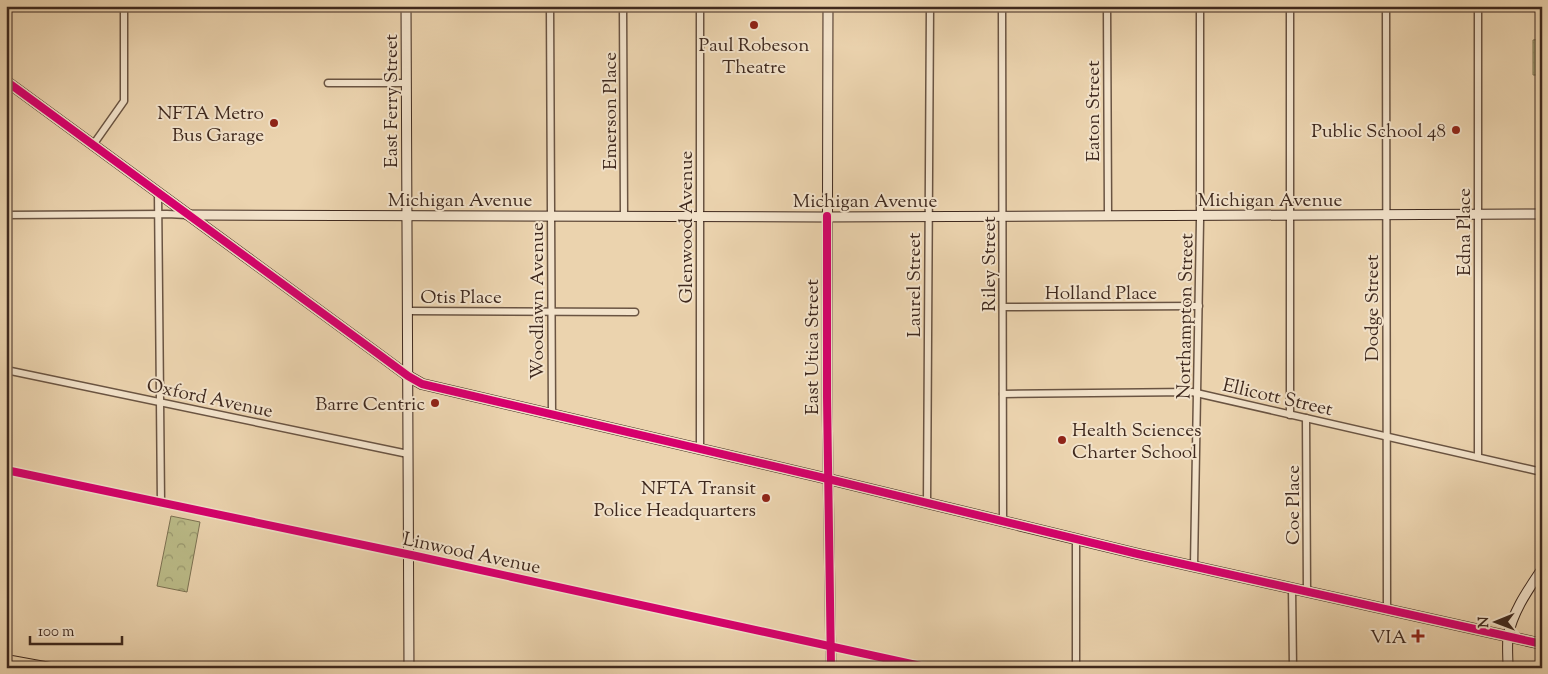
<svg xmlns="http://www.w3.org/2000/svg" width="1548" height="674" viewBox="0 0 1548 674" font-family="'Sorts Mill Goudy',serif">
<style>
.grass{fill:url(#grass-dots);stroke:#7d7253}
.forest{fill:url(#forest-crowns);stroke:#7d7253}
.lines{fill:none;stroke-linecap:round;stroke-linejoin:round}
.street-casing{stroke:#6a5442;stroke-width:9}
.secondary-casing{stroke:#3f291e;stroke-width:11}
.primary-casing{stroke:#3f291e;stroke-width:12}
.street{stroke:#f2e2ca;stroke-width:6}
.secondary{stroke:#f2e2ca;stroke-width:9}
.primary{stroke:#ebd3ae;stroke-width:10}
.cycleway-casing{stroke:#f2e2ca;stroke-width:11}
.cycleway{stroke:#d6006c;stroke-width:8}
.poi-dot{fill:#8f2418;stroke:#f2e2ca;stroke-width:2}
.labels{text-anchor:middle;stroke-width:4;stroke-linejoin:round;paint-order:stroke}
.poi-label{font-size:19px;fill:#3f291e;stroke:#f2e2ca;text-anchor:end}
.street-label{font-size:19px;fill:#3f291e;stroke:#f2e2ca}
</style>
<defs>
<pattern id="grass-dots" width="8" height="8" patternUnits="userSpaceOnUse" patternTransform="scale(1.25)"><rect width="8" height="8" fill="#bb8"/><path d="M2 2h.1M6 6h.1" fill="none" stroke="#99986f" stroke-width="1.8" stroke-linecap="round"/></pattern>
<pattern id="forest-crowns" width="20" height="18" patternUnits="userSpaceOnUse" patternTransform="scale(1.25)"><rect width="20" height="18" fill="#bb8"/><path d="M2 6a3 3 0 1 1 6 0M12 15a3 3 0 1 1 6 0" fill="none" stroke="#99986f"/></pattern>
</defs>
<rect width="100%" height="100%" fill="#ebd3ae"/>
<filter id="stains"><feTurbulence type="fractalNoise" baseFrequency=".004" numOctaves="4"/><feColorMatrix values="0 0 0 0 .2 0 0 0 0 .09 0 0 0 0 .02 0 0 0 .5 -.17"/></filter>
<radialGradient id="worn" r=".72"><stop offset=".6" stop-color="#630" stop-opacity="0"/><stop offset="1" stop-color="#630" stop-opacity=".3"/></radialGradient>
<polygon class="grass" points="1542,39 1542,75 1533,75 1533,40"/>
<polygon class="forest" points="171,516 200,522 187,592 157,586"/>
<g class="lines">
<defs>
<g id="street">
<polyline points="550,6 552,415"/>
<polyline points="623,6 624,216"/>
<polyline points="700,6 700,449"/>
<polyline points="1002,6 1003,521"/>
<polyline points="1107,6 1108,215"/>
<polyline points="1290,6 1290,415"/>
<polyline points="1386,6 1387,609"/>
<polyline points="328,83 406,83"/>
<polyline points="93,145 124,101 124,6"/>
<polyline points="158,192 161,503"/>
<polyline points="6,215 167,214 187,215"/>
<polyline points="1003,307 1199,306"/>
<polyline points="408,311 635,312"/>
<polyline points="6,370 408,454"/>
<polyline points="1003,394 1192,392 1542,472"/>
<polyline points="1306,418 1307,591"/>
<polyline points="1478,457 1478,6"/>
<polyline points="6,470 416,556 930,668"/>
<polyline points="927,503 930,6"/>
<polyline points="1076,539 1076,668"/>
<polyline points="1194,566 1200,221 1200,6"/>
<polyline points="1292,588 1293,668"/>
</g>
<g id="secondary">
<polyline points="406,6 409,668"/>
<polyline points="828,6 827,397 831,668"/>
<polyline points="188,215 820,217 1542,214"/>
<path d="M1508,668C1508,658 1507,646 1508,636C1513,611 1528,590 1542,569"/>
</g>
<g id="primary">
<polyline points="6,81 381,356 408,376 422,384 820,477 1138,554 1542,644"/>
<polyline points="6,660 50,668"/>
</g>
</defs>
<use href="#street" class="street-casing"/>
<use href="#secondary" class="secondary-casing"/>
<use href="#primary" class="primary-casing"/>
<use href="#street" class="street"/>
<use href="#secondary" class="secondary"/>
<use href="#primary" class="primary"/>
<defs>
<g id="cycleway">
<polyline points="6,81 381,356 408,376 422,384 820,477 1138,554 1542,644"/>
<polyline points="827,216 827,397 831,668"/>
<polyline points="6,470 416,556 930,668"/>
</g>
</defs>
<use href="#cycleway" class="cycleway-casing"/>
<use href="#cycleway" class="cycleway"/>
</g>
<g class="poi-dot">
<circle cx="754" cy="25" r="5"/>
<circle cx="274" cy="123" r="5"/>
<circle cx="1456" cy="130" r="5"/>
<circle cx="435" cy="403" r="5"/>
<circle cx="1062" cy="440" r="5"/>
<circle cx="766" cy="498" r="5"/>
<path d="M1415.5 628.5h5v5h5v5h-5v5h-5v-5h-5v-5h5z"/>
</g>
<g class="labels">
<g class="poi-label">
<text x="754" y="51" text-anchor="middle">Paul Robeson<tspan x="754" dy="22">Theatre</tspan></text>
<text x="264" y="119">NFTA Metro<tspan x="264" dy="22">Bus Garage</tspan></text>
<text x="1446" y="137">Public School 48</text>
<text x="425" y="410">Barre Centric</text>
<text x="1072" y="436" text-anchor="start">Health Sciences<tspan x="1072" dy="22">Charter School</tspan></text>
<text x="756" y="494">NFTA Transit<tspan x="756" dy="22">Police Headquarters</tspan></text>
<text x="1407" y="643">VIA</text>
</g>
<g class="street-label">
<text transform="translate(390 101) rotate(-90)" y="7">East Ferry Street</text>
<text transform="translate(609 111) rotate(-90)" y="7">Emerson Place</text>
<text transform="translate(1092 111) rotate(-90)" y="7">Eaton Street</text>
<text x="460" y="206">Michigan Avenue</text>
<text x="1270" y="206">Michigan Avenue</text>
<text x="865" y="207">Michigan Avenue</text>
<text transform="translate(685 227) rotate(-90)" y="7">Glenwood Avenue</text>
<text transform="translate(1463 232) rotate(-90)" y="7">Edna Place</text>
<text transform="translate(988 264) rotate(-90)" y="7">Riley Street</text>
<text transform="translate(913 285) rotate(-90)" y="7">Laurel Street</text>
<text x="1101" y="299">Holland Place</text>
<text x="461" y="303">Otis Place</text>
<text transform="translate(536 301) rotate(-90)" y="7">Woodlawn Avenue</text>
<text transform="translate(1371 308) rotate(-90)" y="7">Dodge Street</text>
<text transform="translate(1184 316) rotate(-89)" y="7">Northampton Street</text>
<text transform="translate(811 347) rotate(-90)" y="7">East Utica Street</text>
<text transform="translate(1278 396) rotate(13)" y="7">Ellicott Street</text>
<text transform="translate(210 397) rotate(12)" y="7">Oxford Avenue</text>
<text transform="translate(1292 505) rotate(-90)" y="7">Coe Place</text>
<text transform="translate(472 552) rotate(12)" y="7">Linwood Avenue</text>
</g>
</g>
<rect width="1548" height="674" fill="none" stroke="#ebd3ae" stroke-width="25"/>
<rect x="8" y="8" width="1533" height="659" fill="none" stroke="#3f291e" stroke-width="2.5"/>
<rect x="12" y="12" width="1523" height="649" fill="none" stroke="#3f291e"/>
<g transform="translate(1496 622) rotate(269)" stroke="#f2e2ca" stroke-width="4" paint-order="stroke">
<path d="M0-4L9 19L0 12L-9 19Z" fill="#3f291e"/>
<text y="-8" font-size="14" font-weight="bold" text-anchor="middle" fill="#3f291e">N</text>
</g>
<path d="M30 636v8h92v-8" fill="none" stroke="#3f291e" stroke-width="2.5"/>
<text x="38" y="636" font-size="15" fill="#3f291e" stroke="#f2e2ca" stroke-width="4" paint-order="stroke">100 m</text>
<rect width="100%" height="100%" filter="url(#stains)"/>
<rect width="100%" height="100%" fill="url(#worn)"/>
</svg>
